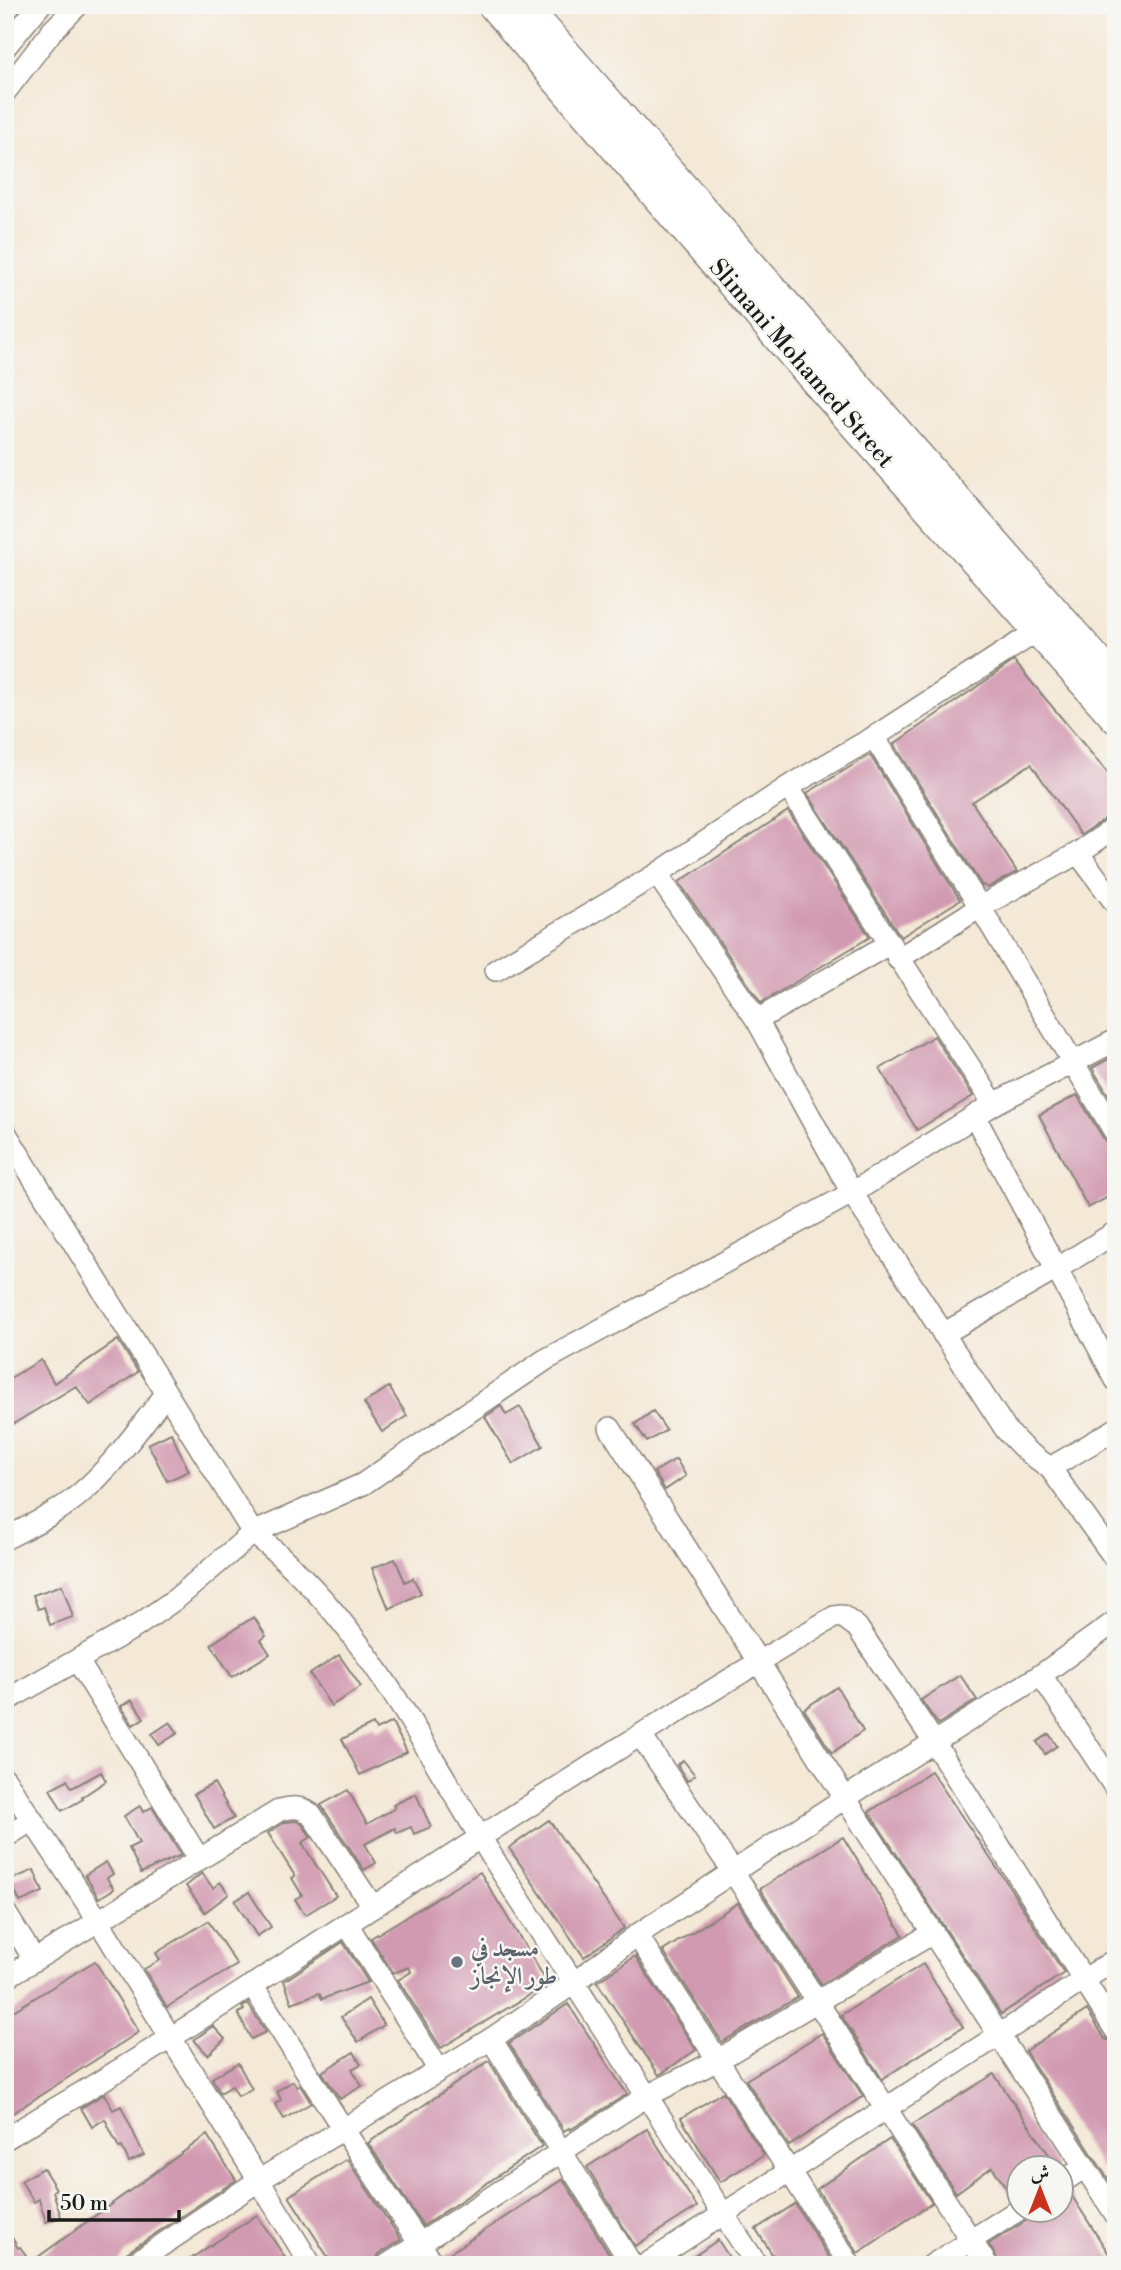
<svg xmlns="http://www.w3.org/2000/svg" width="1121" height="2270" viewBox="0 0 1121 2270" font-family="'Libre Bodoni',Amiri,serif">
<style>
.building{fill:#d19ab1}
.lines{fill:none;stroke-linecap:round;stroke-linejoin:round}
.street-casing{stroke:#888279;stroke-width:24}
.secondary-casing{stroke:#888279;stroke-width:33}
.street{stroke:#fff;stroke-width:21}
.secondary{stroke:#fff;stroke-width:30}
.worship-dot{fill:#6b7280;stroke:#f6f6f2;stroke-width:2.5}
.labels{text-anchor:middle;stroke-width:5;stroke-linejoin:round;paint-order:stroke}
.street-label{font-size:24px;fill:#1c1c1c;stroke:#f6f6f2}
.worship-label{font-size:24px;font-weight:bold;fill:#5b616d;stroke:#f6f6f2;text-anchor:start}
</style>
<rect width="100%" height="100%" fill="#f6f6f2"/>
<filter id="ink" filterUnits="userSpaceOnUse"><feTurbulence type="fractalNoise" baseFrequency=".0143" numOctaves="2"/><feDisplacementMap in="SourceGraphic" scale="14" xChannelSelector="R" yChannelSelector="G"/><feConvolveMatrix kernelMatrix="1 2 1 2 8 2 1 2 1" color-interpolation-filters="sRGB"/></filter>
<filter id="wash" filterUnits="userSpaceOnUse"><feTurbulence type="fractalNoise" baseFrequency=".00686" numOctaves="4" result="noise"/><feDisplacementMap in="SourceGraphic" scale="28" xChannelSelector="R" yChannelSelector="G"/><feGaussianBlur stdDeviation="1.57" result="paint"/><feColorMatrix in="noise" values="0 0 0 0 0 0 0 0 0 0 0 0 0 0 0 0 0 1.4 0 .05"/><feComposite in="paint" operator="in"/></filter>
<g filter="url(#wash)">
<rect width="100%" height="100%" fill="#f4e8d6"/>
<g id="blocks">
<g class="building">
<polygon points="1014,661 1116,783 1116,814 1109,816 1081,835 1031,764 972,802 1017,872 987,888 984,885 982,886 894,744"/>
<polygon points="870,755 960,900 901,937 807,793"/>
<polygon points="788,811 870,937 761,1003 679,882"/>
<polygon points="934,1036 973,1096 917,1130 880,1069"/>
<polygon points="1116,1055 1116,1108 1092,1068"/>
<polygon points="1077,1095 1105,1141 1116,1147 1116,1193 1088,1208 1039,1115"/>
<polygon points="118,1340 138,1372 90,1405 76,1386 5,1429 5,1381 41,1360 54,1383"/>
<polygon points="389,1387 407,1416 382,1432 364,1403"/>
<polygon points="501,1406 506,1415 520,1407 543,1446 513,1464 485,1417"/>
<polygon points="653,1411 666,1430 647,1442 635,1424"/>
<polygon points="171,1433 189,1471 167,1481 148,1444"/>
<polygon points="676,1459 686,1476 665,1490 654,1472"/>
<polygon points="395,1559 405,1582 413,1578 421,1593 389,1609 372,1568"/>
<polygon points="62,1585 73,1617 50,1625 44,1607 38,1609 33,1595"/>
<polygon points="254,1617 266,1636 261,1640 270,1654 232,1677 211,1644"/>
<polygon points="339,1655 361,1687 331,1706 310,1674"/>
<polygon points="960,1675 977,1700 938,1724 921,1700"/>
<polygon points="837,1687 863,1731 832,1753 804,1709"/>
<polygon points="132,1700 144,1718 133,1725 121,1706"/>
<polygon points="170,1722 178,1733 159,1745 152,1734"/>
<polygon points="392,1722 407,1752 360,1775 342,1739 373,1724 376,1730"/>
<polygon points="1049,1734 1057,1746 1045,1754 1037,1742"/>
<polygon points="683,1760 695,1775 687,1781 677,1765"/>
<polygon points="931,1771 1005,1880 1064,1973 1001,2014 869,1812"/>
<polygon points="101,1772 106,1781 82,1797 83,1799 62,1811 50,1789 67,1780 72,1788"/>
<polygon points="214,1783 234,1818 214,1829 194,1794"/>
<polygon points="348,1790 367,1824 395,1808 393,1805 416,1794 431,1827 414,1834 411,1827 397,1833 395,1828 365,1844 376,1863 364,1870 321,1805"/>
<polygon points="140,1806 143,1812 152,1807 181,1855 141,1873 129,1848 139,1843 124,1816"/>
<polygon points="549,1820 624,1928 584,1957 509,1848"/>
<polygon points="297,1821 302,1824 311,1837 302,1843 336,1896 305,1915 295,1899 302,1895 292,1878 295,1876 268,1833 285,1822"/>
<polygon points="843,1837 903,1935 821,1984 760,1889"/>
<polygon points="106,1862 113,1874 107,1878 114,1889 99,1898 85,1875"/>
<polygon points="34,1870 43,1892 20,1902 10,1880"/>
<polygon points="480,1872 548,1984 441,2048 398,1980 411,1972 409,1967 393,1973 371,1938"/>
<polygon points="202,1873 213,1888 220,1882 229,1894 205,1912 186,1886"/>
<polygon points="249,1892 271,1927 257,1936 235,1901"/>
<polygon points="738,1903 798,1997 722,2042 663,1951"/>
<polygon points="208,1921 237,1965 167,2007 144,1969 160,1960 156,1953"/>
<polygon points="343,1942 368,1982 322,1999 319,1993 292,2003 284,1981"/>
<polygon points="635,1956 696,2050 659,2075 597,1982"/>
<polygon points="95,1961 139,2032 5,2118 5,2016"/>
<polygon points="923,1964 963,2027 882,2079 841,2015"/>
<polygon points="368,1999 384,2025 358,2042 341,2017"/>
<polygon points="248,2004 266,2032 251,2039 238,2013 244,2010 242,2007"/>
<polygon points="568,2004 627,2094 570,2130 569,2128 564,2131 509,2043"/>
<polygon points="1087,2010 1105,2039 1116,2044 1116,2191 1025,2051"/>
<polygon points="213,2026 225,2039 208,2055 194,2040"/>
<polygon points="822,2033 863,2096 789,2146 746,2080"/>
<polygon points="354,2052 361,2064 352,2069 362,2086 340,2099 322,2072"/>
<polygon points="489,2061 542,2146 423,2226 368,2143"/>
<polygon points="238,2063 252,2089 238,2096 232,2086 220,2093 212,2078"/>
<polygon points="994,2074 1058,2168 1019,2168 1019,2196 1013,2198 992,2167 956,2193 912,2125"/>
<polygon points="293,2081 297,2087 300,2085 311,2103 284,2119 275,2104 281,2100 277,2091"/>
<polygon points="723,2092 764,2155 720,2182 681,2118"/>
<polygon points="104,2094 113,2110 121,2106 144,2155 129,2162 122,2147 119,2148 105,2119 92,2127 81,2108"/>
<polygon points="647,2129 697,2207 635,2246 587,2167"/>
<polygon points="207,2135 236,2180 125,2254 117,2265 5,2265 5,2226 18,2248 20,2247 31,2262"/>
<polygon points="890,2139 932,2203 858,2253 817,2189"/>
<polygon points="347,2159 401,2240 379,2254 374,2265 333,2265 289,2196"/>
<polygon points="43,2168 56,2189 53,2191 61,2217 46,2222 39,2199 34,2202 21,2181"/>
<polygon points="563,2179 611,2257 599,2265 447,2265 444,2257"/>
<polygon points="1070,2193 1116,2265 1000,2265 989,2244 1027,2220 1038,2210 1061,2210 1061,2195"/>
<polygon points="795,2204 834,2265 779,2265 756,2229"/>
<polygon points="257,2215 290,2265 181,2265"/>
<polygon points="718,2240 734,2265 681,2265"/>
</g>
</g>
</g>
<g filter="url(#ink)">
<use href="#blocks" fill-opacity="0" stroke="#888279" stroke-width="2"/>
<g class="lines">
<defs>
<g id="street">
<polyline points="5,47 40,5"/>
<polyline points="5,92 52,31 78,5"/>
<polyline points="1037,631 874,737 788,787 657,874 757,1020 852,1193 1006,1430 1025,1450 1050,1468 1116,1429"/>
<polyline points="874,737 980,907 1116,1134"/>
<polyline points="1078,853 1116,904"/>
<polyline points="898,959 980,907 1078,853 1116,827"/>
<polyline points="496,970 657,874"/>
<polyline points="757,1020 889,944"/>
<polyline points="994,1104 1116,1040"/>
<polyline points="975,1117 1116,1380"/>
<path d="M5,1132L253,1533C356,1613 413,1728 480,1837C516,1896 555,1953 592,2011C647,2096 701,2181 757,2265"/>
<polyline points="943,1334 1055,1270 1116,1232"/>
<polyline points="610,1428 845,1798 1116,2215"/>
<polyline points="1050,1468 1116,1560"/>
<path d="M5,1539C31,1525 58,1513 80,1494C113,1466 139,1428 166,1394"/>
<polyline points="78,1661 199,1859"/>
<polyline points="1041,1675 1116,1789"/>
<polyline points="5,1701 137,1626 177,1598 253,1533 363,1484 545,1360 852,1193 994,1104 788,787"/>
<polyline points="641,1736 734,1873 987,2265"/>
<polyline points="5,1779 98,1920 311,2265"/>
<polyline points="5,1837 32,1820"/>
<polyline points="5,1912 34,1959"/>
<polyline points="347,1924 439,2070"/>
<polyline points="637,1935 850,2265"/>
<path d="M5,1978L280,1810C293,1807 300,1806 311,1814L373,1907"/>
<polyline points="252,1985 343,2129 434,2265"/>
<polyline points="491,2039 632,2265"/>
<path d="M5,2139C61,2105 117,2072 172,2037C393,1896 609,1749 834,1617L842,1616L857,1627L934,1742L1116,2031"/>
<polyline points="1062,2182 1085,2167"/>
<polyline points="132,2265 258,2181 491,2039 574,1983 637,1935 845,1798 1041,1675 1116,1621"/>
<polyline points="387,2265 647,2096 716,2061 933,1933"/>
<polyline points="645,2265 1116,1959"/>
<polyline points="932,2265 1020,2209"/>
</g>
<g id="secondary">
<polyline points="493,5 815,380 1116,718"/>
<polyline points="523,5 1116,682"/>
</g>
</defs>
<use href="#street" class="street-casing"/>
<use href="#secondary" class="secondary-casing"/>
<use href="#street" class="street"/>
<use href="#secondary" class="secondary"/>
</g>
</g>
<circle class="worship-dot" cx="457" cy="1962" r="7"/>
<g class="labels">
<g class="street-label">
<text transform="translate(802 363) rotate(49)" y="8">Slimani Mohamed Street</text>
</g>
<g class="worship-label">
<text x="471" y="1956">مسجد في<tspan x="471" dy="28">طور الإنجاز</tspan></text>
</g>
</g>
<rect width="1121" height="2270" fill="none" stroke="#f6f6f2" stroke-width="28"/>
<g transform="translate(1040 2189)"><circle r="33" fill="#f6f6f2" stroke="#9f9f9c" stroke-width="2"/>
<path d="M0-5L12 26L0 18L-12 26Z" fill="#c8321e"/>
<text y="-10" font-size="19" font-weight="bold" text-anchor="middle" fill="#1c1c1c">ش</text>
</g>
<path d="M49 2210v10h130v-10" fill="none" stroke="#1c1c1c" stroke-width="3.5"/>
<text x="60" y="2210" font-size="21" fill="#1c1c1c" stroke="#f6f6f2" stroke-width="5" paint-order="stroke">50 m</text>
</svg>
